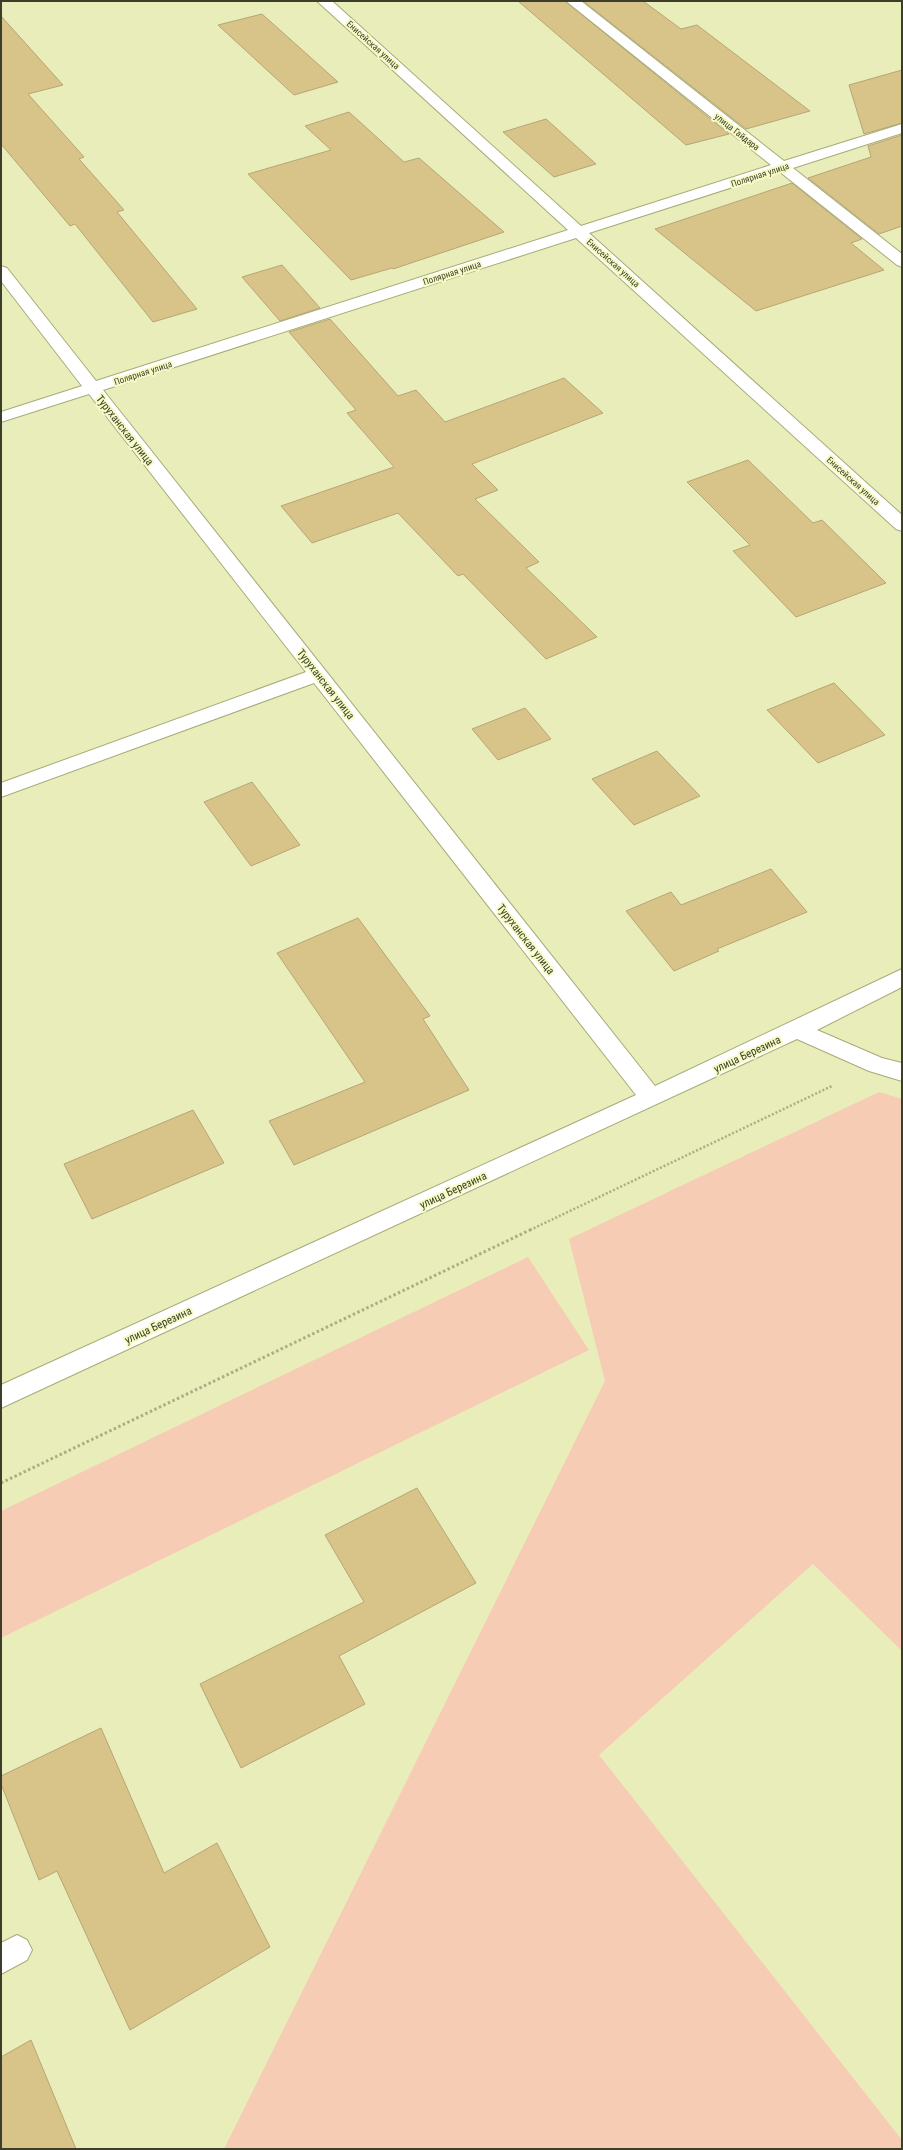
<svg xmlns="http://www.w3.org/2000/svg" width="903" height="2150" viewBox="0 0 903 2150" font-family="'Roboto Condensed',sans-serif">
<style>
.green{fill:#f7ccb4}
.building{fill:#d8c488;stroke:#b6a675}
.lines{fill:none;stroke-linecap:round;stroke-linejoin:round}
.minor-casing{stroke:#a7ab79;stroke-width:2}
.path-far1{stroke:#aaad85;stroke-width:2.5;stroke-dasharray:2 2;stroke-linecap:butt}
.path{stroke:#aaad85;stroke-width:3;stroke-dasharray:2.5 2.5;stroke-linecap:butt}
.minor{fill:#fff;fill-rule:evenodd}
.labels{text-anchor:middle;stroke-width:4;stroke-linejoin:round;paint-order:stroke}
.far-street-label{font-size:9px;fill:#3d3e2a;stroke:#f6fbc6}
.street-label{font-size:11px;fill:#3d3e2a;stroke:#f6fbc6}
</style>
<rect width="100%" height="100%" fill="#e9edb9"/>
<g class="green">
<polygon points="879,1092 902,1099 902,1651 813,1564 599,1755 902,2140 902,2149 224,2149 605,1381 569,1239"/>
<polygon points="528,1257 589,1350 1,1638 1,1511"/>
</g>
<g class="building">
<polygon points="518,1 565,1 729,134 686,145"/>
<polygon points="583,1 643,1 681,29 697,25 810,111 746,129"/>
<polygon points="262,14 338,82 294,95 218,25"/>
<polygon points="1,16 63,85 28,94 84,157 79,159 124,210 117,212 197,309 153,322 75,224 70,226 1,144"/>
<polygon points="902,70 902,123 864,134 849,85"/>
<polygon points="349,112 404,162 419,158 504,232 393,269 392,268 351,280 248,174 331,150 305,126"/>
<polygon points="546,119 596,164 554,177 503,132"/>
<polygon points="902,135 902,226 879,234 808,178 871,157 868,146"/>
<polygon points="792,183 862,239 851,243 884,270 756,311 655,229"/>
<polygon points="282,265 320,308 280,321 242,277"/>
<polygon points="330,319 398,396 416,390 445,422 564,378 603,413 472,464 498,490 475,499 539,562 526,568 597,637 546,659 463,574 458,576 398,513 312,543 281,506 394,467 347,413 356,410 289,332"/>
<polygon points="748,460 813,523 822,520 886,583 796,617 733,551 750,545 687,482"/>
<polygon points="834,683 885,735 818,763 767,710"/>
<polygon points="525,708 551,739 498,760 472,729"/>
<polygon points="657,751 700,796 634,825 592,779"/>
<polygon points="252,782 300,845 251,866 204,802"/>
<polygon points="771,869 807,912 717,949 719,951 674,971 626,911 671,892 681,905"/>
<polygon points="358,918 430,1016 423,1019 469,1090 294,1165 269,1121 365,1082 277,953"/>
<polygon points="193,1110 224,1163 92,1219 64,1164"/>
<polygon points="417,1488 476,1583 339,1656 365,1704 241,1768 200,1684 364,1602 325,1535"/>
<polygon points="101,1728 164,1873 217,1843 270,1947 130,2030 57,1871 39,1880 1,1784 1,1776"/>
<polygon points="31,2040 76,2149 1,2149 1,2057"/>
</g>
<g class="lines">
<defs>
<g id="minor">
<polygon points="317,1 332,1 581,226 771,165 566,1 581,1 784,161 902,124 902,133 793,168 902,254 902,267 897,265 780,172 589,233 902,515 902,531 896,529 576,238 103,390 655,1086 902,969 902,987 817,1030 882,1058 902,1063 902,1081 869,1071 797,1039 1,1408 1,1385 636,1095 314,683 1,797 1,783 306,672 89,394 1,422 1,412 82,386 1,281 1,266 7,268 96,381 568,230"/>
<polygon points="17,1935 27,1940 32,1950 27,1960 1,1974 1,1943"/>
</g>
</defs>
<use href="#minor" class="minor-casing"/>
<polyline class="path-far1" points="530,1230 832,1086"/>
<polyline class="path" points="1,1483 532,1229"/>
<use href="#minor" class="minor"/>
</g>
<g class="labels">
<g class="far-street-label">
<text transform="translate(373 45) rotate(42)" y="3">Енисейская улица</text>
<text transform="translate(737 132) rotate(38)" y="3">улица Гайдара</text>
<text transform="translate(760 175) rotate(-18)" y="3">Полярная улица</text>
<text transform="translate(613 263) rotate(42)" y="3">Енисейская улица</text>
<text transform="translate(452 273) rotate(-18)" y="3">Полярная улица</text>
<text transform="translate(143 373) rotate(-18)" y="3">Полярная улица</text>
<text transform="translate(853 481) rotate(42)" y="3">Енисейская улица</text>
</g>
<g class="street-label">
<text transform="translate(125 430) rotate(52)" y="4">Туруханская улица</text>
<text transform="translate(326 684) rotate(52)" y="4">Туруханская улица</text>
<text transform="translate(526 939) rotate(52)" y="4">Туруханская улица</text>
<text transform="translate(747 1054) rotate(-25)" y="4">улица Березина</text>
<text transform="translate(453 1190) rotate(-25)" y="4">улица Березина</text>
<text transform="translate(158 1325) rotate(-25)" y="4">улица Березина</text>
</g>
</g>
<rect width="903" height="2150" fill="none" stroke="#3d3e2a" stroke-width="4"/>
</svg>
